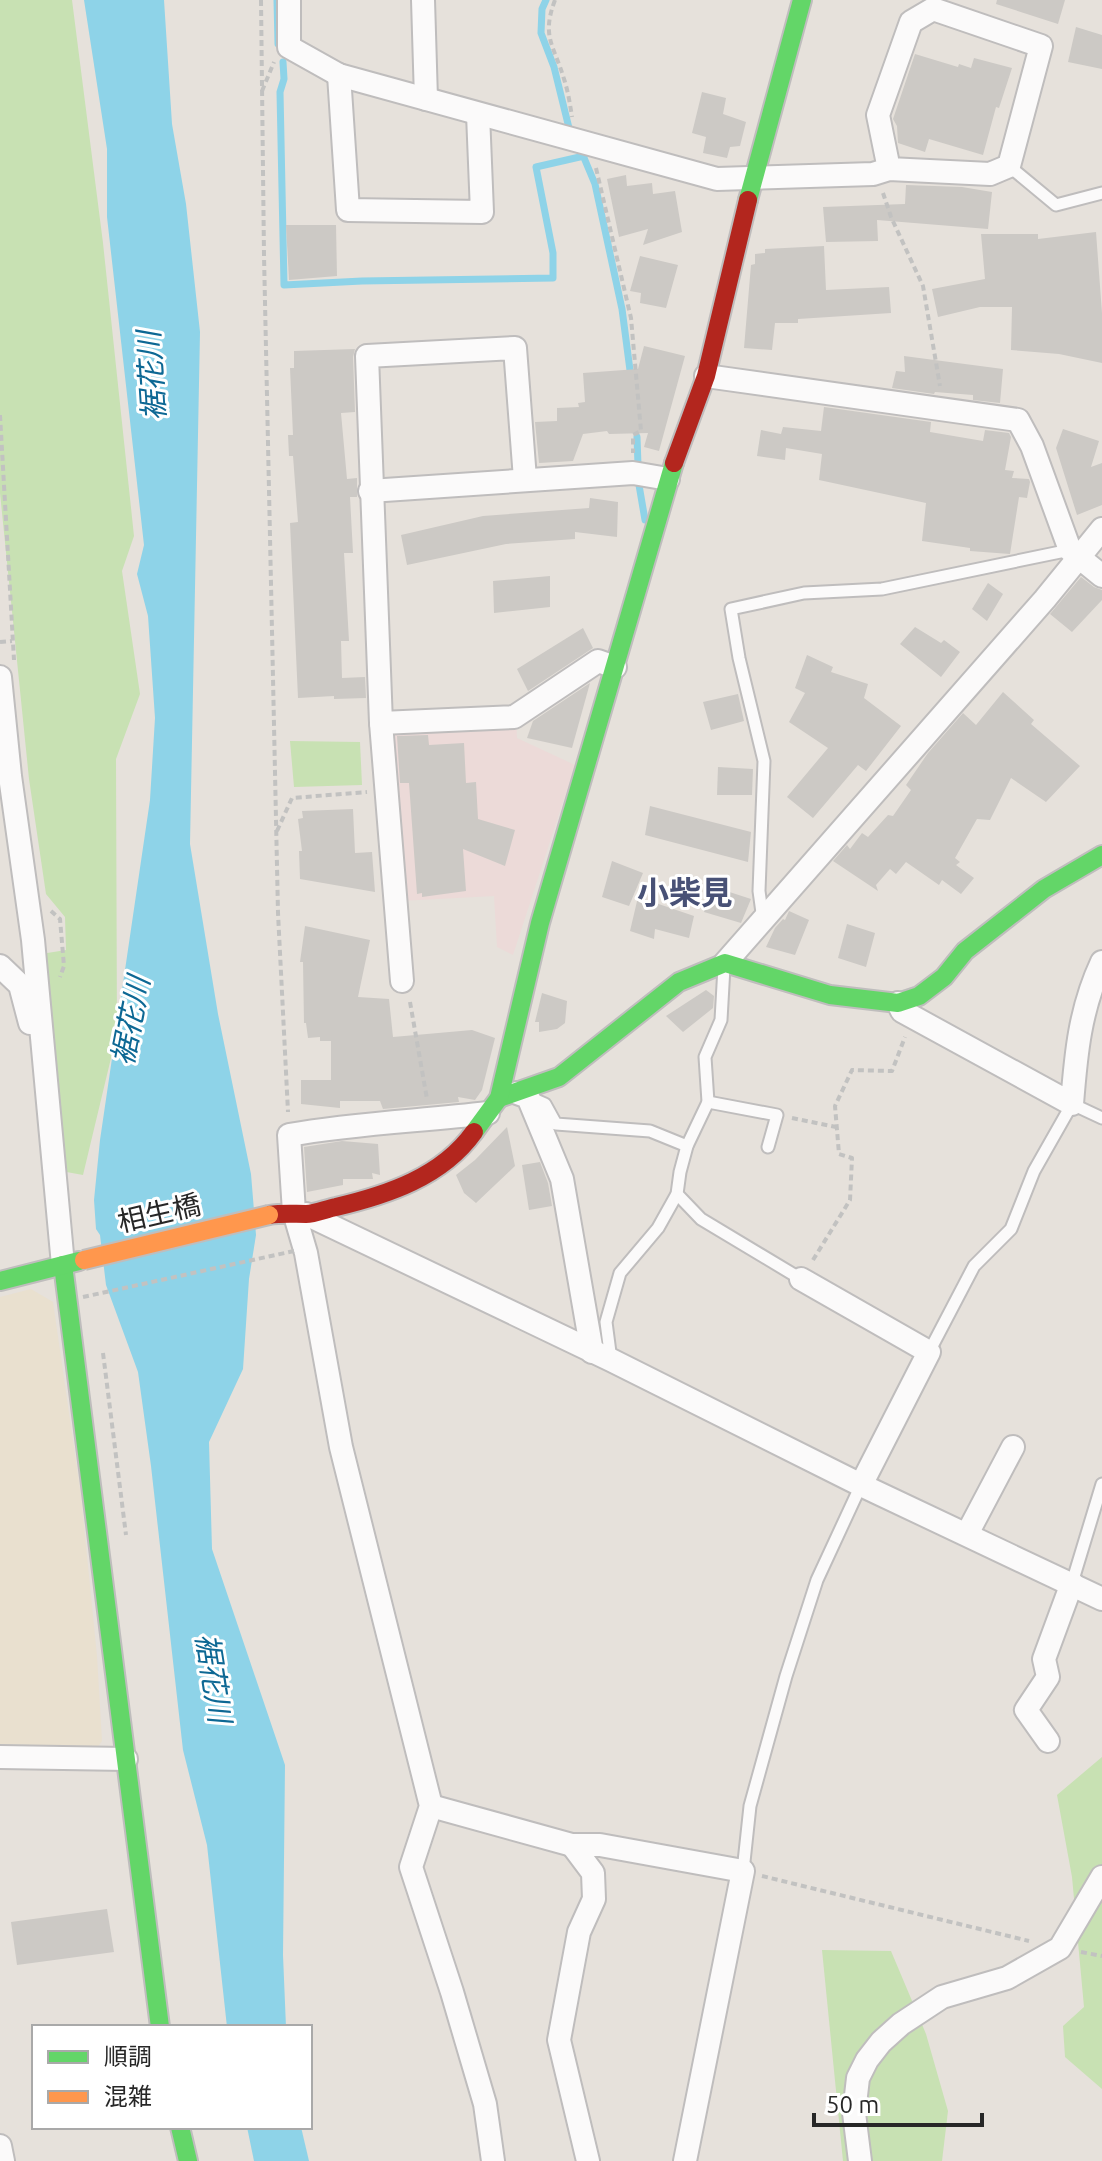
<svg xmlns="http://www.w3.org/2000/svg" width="1102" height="2161" viewBox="0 0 1102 2161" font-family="Ubuntu,'Noto Sans JP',sans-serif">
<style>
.education{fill:#e9e0cf}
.medical{fill:#ecdad8}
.green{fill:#c8e1b3}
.water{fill:#8ed3e8}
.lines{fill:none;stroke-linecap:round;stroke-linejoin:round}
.stream{stroke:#8ed3e8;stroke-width:7}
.building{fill:#ccc9c5}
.lane-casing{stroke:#bfbdbd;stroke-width:15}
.street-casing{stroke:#bfbdbd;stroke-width:26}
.fast-casing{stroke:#bfbdbd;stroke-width:22}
.jam-casing{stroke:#bfbdbd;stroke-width:22}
.path{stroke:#c2c2c1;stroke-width:4;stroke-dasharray:6 4;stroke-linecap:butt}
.lane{stroke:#fbfafa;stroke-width:11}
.street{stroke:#fbfafa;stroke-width:22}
.fast{stroke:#63d668;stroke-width:18}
.jam{stroke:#b3261e;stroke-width:18}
.slow-bridge-casing{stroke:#bfbdbd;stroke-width:22;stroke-linecap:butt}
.path-bridge{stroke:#c2c2c1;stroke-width:4;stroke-dasharray:6 4;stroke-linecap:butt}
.slow-bridge{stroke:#ff974d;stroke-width:18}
.labels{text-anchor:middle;stroke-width:6;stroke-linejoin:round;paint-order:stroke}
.street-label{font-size:28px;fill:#272727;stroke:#fff}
.water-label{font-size:30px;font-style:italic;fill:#0d6894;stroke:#fff}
.quarter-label{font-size:32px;font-weight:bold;fill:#485176;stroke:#fff}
</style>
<rect width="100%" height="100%" fill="#e6e1db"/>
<polygon class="education" points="31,1289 53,1302 81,1496 97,1656 102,1741 97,1748 0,1748 0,1297"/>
<polygon class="medical" points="516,719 517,738 575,765 513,955 497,947 494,896 399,901 391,725"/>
<g class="green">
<polygon points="0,0 72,0 103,243 134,536 122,571 140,694 116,759 117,1033 83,1175 61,1171 41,954 66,950 65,917 46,894 29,779 0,493"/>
<polygon points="290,741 360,742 362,785 294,787"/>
<polygon points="1102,1757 1102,2089 1065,2057 1063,2026 1084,2007 1072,1877 1057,1795"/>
<polygon points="822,1950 891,1951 926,2034 948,2111 942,2161 843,2161"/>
</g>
<g class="water">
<polygon points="84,0 164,0 172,124 186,204 200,332 190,844 218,1014 251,1174 256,1235 249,1279 243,1369 209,1442 212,1549 285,1765 283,1955 286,2027 227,2027 207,1845 183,1750 151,1466 138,1372 106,1285 100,1235 96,1229 94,1200 100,1140 150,800 155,718 148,616 137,574 144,545 107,217 107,149"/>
<polygon points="247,2127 301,2127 309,2161 254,2161"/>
</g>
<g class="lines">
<g class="stream">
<polyline points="277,0 278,44"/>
<polyline points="546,0 542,9 541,33 554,67 569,128"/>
<polyline points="283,62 284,79 280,92 284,285 362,281 553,278 553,253 536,167 584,156"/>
<polyline points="582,153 595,184 622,309 631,378"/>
<polyline points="637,437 638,465"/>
<polyline points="639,485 645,520"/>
</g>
</g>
<g class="building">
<polygon points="997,0 1065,0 1058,24 996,4"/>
<polygon points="1076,27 1102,35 1102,69 1068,62"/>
<polygon points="915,54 958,67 959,64 971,68 974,58 1012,68 999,108 996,107 983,155 929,139 925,152 898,143 897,126 893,119"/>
<polygon points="702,92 726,98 723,114 746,122 740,146 730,147 727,158 703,153 706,137 692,133"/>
<polygon points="626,175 627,186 652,183 653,194 675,191 682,232 643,245 648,229 619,237 607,179"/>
<polygon points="906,185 962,187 992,192 988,229 877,220 878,241 826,242 823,207 905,204"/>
<polygon points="286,225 336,225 337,276 289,280"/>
<polygon points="1096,232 1102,313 1102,363 1059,354 1011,350 1012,307 980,307 938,317 932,289 985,279 981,234 1038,234 1038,239"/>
<polygon points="824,246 826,290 889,287 891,313 798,319 798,323 775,323 772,350 744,348 751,265 755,264 755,254 765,253 765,249"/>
<polygon points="640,256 678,265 666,308 640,303 641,293 630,291"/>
<polygon points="644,346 685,356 659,451 644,447 648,433 609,434 607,431 583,434 573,461 539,463 535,422 557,421 557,408 579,407 578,403 585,402 583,373 638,369"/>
<polygon points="355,349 353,357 355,412 341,413 347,479 357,478 357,497 350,497 353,553 344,553 349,641 341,641 342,678 365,677 366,698 334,699 334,696 298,698 290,523 298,522 293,456 289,456 288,435 293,435 290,368 294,368 294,351"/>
<polygon points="904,356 1003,369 1000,403 973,400 973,395 935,392 934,394 892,388 896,371 905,372"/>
<polygon points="824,407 931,422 930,432 983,441 985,430 1009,433 1011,437 1005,470 1014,471 1012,478 1029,479 1030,482 1027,498 1019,497 1010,554 970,551 970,548 922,541 926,503 819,480 822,454 786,448 785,460 757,456 761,430 781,434 783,427 821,431"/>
<polygon points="1063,429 1099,441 1091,467 1102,463 1102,505 1077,515 1056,448"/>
<polygon points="590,498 618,502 617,537 575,532 575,539 506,544 407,565 401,535 483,516 589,508"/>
<polygon points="550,576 550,607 494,613 493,581"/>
<polygon points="1081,577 1094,587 1102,590 1102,600 1072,632 1050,614"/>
<polygon points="988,583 1003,594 987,621 972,609"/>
<polygon points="915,627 941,643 944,640 960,652 941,677 900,644"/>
<polygon points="583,628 593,648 528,691 517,669"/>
<polygon points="807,655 833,667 831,672 868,684 864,698 901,726 866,771 858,765 813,818 787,797 828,748 789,722 805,693 795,688"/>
<polygon points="590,683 572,748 527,738 533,721"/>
<polygon points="1003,692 1034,720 1031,724 1080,766 1046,802 1011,778 990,820 977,819 955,858 960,862 956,865 974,878 961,894 942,880 939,885 906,862 896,874 890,869 876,885 878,891 833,861 847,845 850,849 862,833 868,837 888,815 893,816 911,790 906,785 928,753 963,713 976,725"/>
<polygon points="738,694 744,721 711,730 703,702"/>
<polygon points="428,735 429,745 464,743 466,783 476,782 478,819 515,830 505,866 463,849 466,891 422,897 422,893 417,894 409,783 400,783 397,736"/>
<polygon points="718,767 753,769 752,795 717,795"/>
<polygon points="650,806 751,832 748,862 645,835"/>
<polygon points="353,809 355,853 372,852 375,892 300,879 299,851 302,851 298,819 303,818 302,811"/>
<polygon points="612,861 643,873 629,906 602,897"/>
<polygon points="711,886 751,899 741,923 704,912"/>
<polygon points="638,897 694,916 689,938 655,929 654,939 630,931"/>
<polygon points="789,911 809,920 795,955 766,947 775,928 783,919 785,920"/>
<polygon points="847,924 875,933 866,967 838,958"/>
<polygon points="305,926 370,940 358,997 389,999 393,1037 472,1030 495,1038 482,1090 475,1100 458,1097 459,1102 383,1109 380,1101 340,1101 340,1108 301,1104 301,1080 331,1080 331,1041 320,1041 320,1037 308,1038 306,1023 304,1023 303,962 300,962"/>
<polygon points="706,990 714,996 713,1008 683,1032 666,1016"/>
<polygon points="542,993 567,1001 565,1023 557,1029 539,1032 539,1022 535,1022"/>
<polygon points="507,1127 515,1166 476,1203 464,1193 456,1175 475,1160"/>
<polygon points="342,1141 378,1144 380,1175 372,1173 373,1179 343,1179 343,1185 307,1192 304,1147"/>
<polygon points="540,1162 548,1183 552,1206 529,1210 522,1165"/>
<polygon points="107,1909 114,1952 17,1965 11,1922"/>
</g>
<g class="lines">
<defs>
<g id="lane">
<polyline points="1009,166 1056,205 1102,193"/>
<polyline points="763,920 759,891 764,761 739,658 731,609 804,593 882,589 1070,550"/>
<polyline points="529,1097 545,1104 556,1124 650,1131 687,1146"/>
<polyline points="708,1102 777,1115 768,1147"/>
<polyline points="677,1194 701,1219 801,1279"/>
<polyline points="929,1352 974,1266 1011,1229 1034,1171 1072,1104 1102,1118"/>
<polyline points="611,1360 606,1322 620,1273 658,1228 677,1194 680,1172 687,1146 708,1102 705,1057 721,1020 724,967"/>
<polyline points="1072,1583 1102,1484"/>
<polyline points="743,1871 750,1806 786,1676 817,1580 861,1485"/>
</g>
<g id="street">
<polyline points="289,0 289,47 339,75 717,179 873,174 889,169 990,174 1009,166 1041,46 933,9 911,22 878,115 889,169"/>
<polyline points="423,0 426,99"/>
<polyline points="339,75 348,210 482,212 478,114"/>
<polyline points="706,376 1018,420 1032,446 1070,550 1102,576"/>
<polyline points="370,491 633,473 668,479"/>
<polyline points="0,677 10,776 33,940 63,1265"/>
<polyline points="381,723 514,717 598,661 615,667"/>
<polyline points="725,963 1045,599 1102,529"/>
<polyline points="0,966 20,985 30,1023"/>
<polyline points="402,981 381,723 367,356 515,348 525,479"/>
<path d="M898,1003L902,1011L1072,1104C1076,1053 1080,1009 1102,962"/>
<polyline points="517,1093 528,1097 562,1179 592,1352"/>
<path d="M488,1113C422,1121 355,1123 289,1135L294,1212L306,1253L341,1447L431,1806L411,1867L452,1992L485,2104L493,2161"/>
<polyline points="306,1214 611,1360 861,1485 1102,1599"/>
<polyline points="801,1279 929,1352 861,1485"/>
<polyline points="967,1534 1013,1447"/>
<polyline points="1048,1741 1026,1710 1048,1677 1044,1659 1072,1583"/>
<polyline points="0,1757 126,1759"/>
<polyline points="431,1806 572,1845 600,1845 743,1871 685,2161"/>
<polyline points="572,1845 593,1873 594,1899 579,1932 559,2040 588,2161"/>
<polyline points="0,2146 3,2161"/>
<polyline points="860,2161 854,2113 858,2078 867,2060 881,2042 901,2024 942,1997 1007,1978 1060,1948 1102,1877"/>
</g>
<g id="fast">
<polyline points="748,200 802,0"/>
<polyline points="499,1098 559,1077 679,982 725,963 830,995 898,1003 919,996 944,977 965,951 1044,889 1102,855"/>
<polyline points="474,1132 499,1098 540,923 674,463"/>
<polyline points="63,1265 160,2027"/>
<polyline points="0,1281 79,1261"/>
<polyline points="180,2127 188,2161"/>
</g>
<g id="jam">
<polyline points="674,463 706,376 748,200"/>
<path d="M269,1215C282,1213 293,1214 306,1214C315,1214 326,1209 336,1207C387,1195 442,1177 474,1132"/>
</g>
</defs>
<use href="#lane" class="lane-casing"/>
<use href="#street" class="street-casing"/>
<use href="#fast" class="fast-casing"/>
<use href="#jam" class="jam-casing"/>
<g class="path">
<polyline points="261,0 264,255 278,913 288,1112"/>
<path d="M555,0C541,37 554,45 564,79C568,91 570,104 572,117"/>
<polyline points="262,91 274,62"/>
<polyline points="596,168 631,318 641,431 633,435 633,453"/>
<polyline points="883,193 891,217 923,286 940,386"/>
<polyline points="0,415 14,660"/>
<polyline points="0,642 12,641"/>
<polyline points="277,831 292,798 367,792"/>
<polyline points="51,911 60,919 64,966 60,977"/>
<polyline points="410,1002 427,1099"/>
<polyline points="792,1118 836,1127"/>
<polyline points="813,1260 850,1200 852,1158 839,1154 835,1106 852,1070 892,1071 905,1037"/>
<polyline points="103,1353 126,1535"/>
<polyline points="762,1876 1029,1941"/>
<polyline points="1081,1952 1102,1956"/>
</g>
<use href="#lane" class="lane"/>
<use href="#street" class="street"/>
<use href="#fast" class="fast"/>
<use href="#jam" class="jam"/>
<defs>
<polyline id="slow-bridge" points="84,1260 269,1215"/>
</defs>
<use href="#slow-bridge" class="slow-bridge-casing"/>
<polyline class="path-bridge" points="83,1297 294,1251"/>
<use href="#slow-bridge" class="slow-bridge"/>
</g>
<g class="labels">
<g class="street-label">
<text transform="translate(159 1213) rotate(-13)" y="10">相生橋</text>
</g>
<g class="water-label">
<text transform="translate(152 376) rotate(-94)" y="10">裾花川</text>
<text transform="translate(131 1021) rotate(-79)" y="10">裾花川</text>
<text transform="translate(213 1678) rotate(81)" y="10">裾花川</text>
</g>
<g class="quarter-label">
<text x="685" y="904">小柴見</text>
</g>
</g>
<rect x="32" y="2025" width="280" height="104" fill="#ffffff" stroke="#a9a9a9" stroke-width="2"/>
<rect x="48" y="2051" width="40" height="12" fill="#63d668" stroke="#a9a9a9" stroke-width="2"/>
<text x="104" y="2065" font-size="24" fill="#272727">順調</text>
<rect x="48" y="2091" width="40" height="12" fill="#ff974d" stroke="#a9a9a9" stroke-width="2"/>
<text x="104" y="2105" font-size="24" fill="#272727">混雑</text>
<path d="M814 2113v12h168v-12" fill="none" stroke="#272727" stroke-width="4"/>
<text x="826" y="2113" font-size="24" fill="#272727" stroke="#ffffff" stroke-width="6" paint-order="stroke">50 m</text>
</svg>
